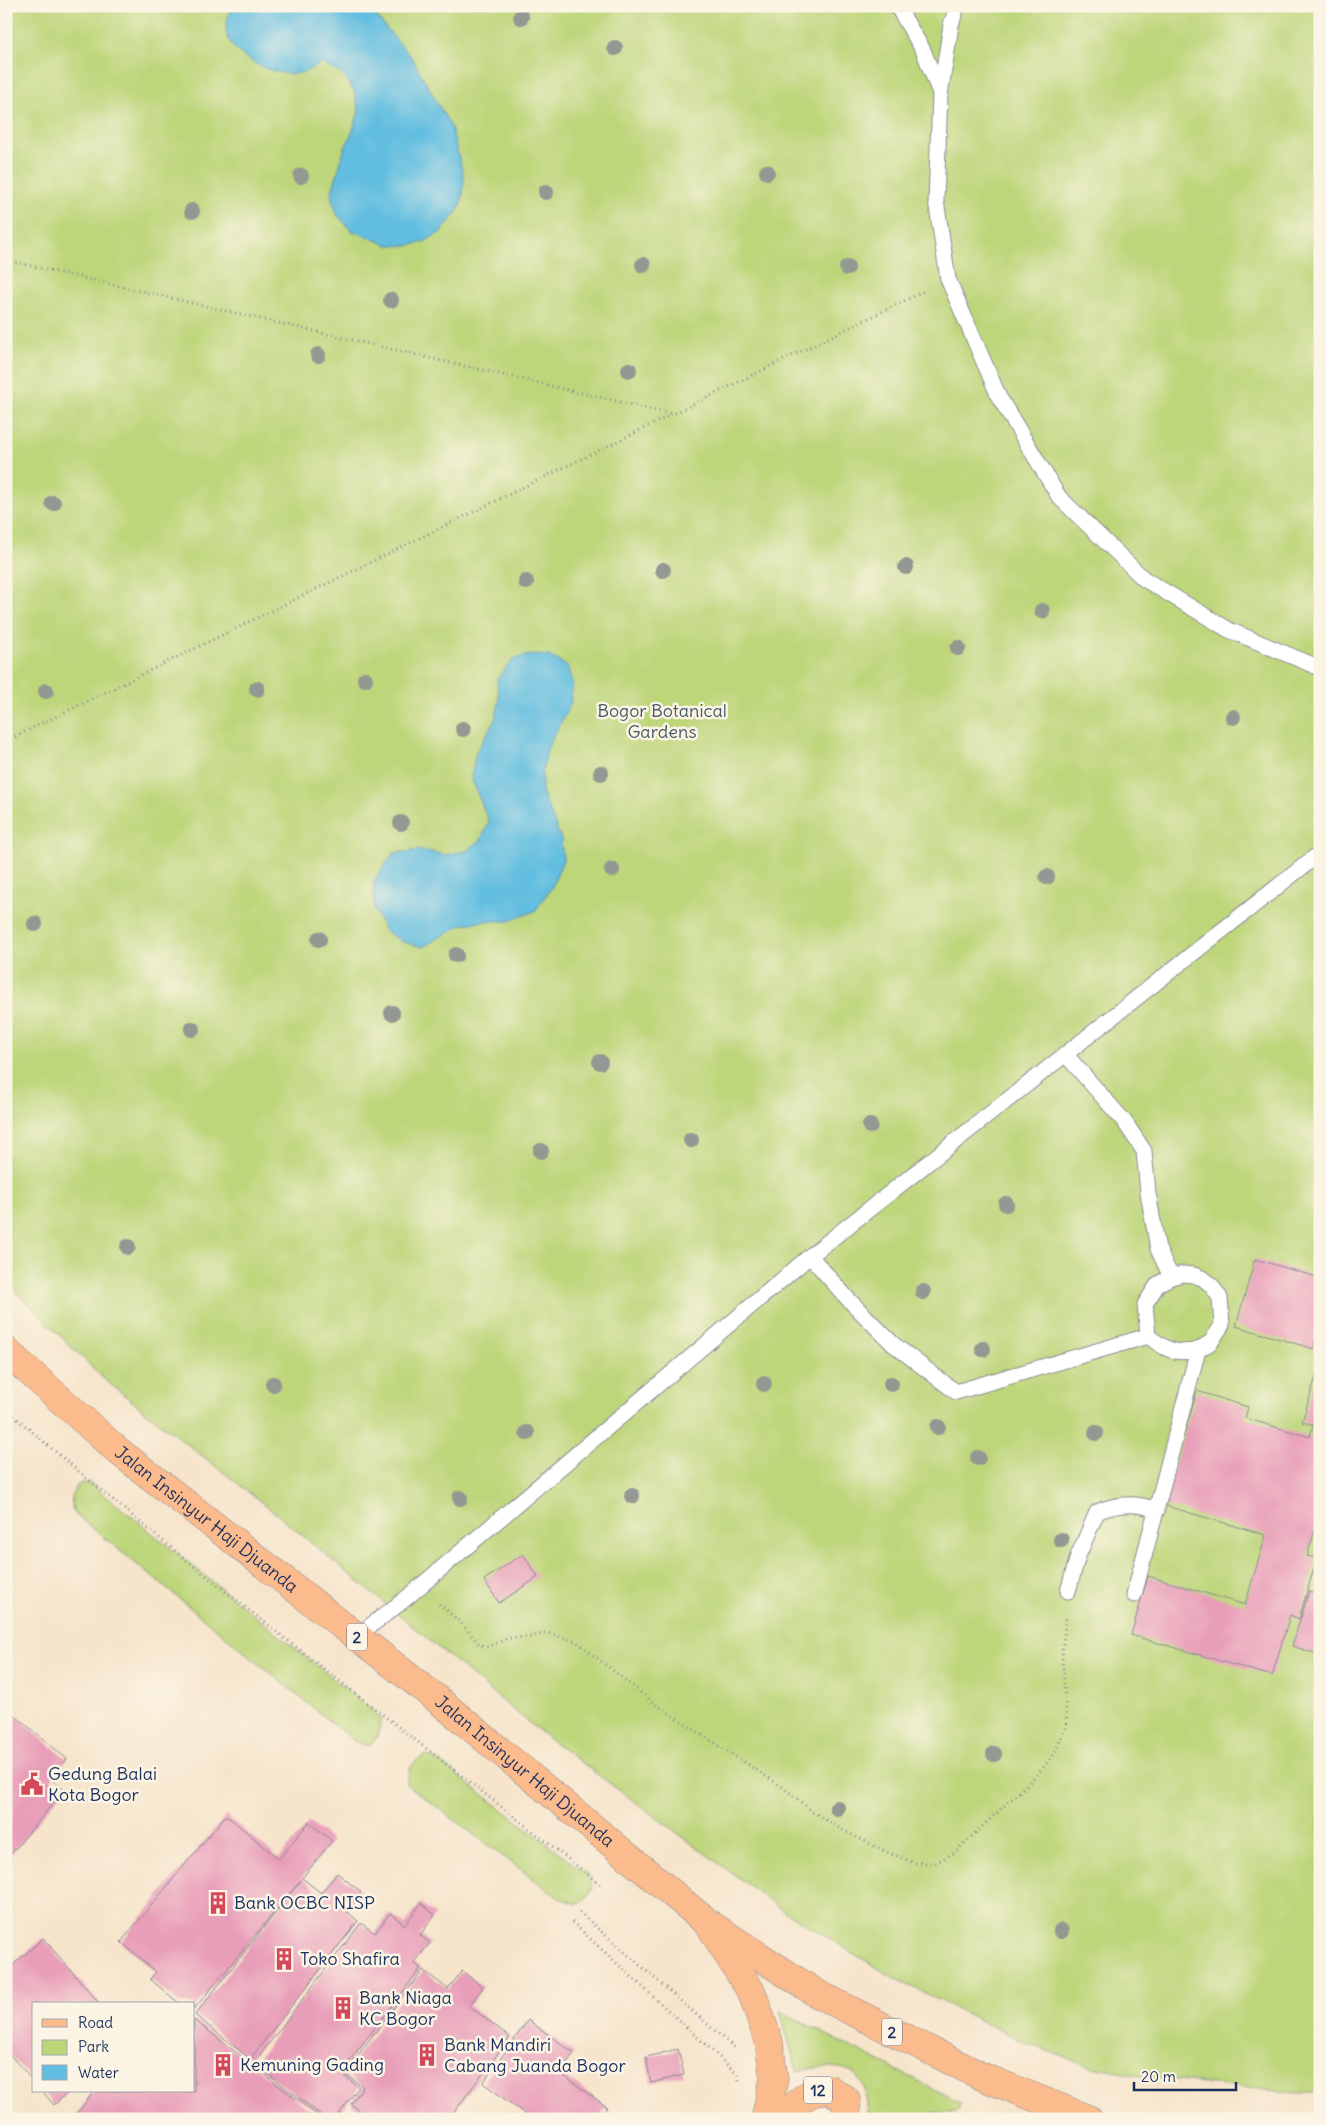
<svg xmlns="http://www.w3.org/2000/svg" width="1326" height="2125" viewBox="0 0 1326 2125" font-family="Delius,sans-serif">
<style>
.green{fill:#bdd67a;stroke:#6c826c}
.water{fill:#62bee0;stroke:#3e769f}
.building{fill:#e89db8}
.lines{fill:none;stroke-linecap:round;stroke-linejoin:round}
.lane-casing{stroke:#888a94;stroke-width:17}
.primary-casing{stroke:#888a94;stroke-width:29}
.path{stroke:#888a94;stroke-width:3;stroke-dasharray:1 4;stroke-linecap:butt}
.lane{stroke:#fff;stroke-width:15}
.primary{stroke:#fbbb8c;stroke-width:28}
.tree{fill:#949893}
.labels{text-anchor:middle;stroke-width:5;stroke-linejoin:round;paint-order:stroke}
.shield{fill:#fcf5e5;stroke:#5e6a86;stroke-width:1}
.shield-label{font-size:16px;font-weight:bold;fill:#1b2f5e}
.park-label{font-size:18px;fill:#445965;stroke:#fcf5e5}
.street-label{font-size:18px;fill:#1b2f5e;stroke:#fcf5e5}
.poi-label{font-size:18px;fill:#1b2f5e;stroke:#fcf5e5;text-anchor:start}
</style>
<rect width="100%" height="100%" fill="#fcf5e5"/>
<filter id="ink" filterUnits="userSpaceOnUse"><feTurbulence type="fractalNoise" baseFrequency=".02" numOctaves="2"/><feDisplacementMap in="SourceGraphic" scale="10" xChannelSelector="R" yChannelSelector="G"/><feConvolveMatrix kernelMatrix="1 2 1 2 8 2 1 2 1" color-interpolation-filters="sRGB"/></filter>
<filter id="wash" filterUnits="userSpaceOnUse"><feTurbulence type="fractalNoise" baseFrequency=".0096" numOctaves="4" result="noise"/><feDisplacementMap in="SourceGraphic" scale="20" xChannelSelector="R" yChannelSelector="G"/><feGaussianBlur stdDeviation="1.12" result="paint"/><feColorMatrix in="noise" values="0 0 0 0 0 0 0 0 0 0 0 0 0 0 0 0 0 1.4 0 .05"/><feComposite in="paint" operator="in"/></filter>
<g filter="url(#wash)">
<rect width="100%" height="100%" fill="#f6e4cb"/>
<g class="green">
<polygon points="6,6 1320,6 1320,2093 1294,2093 1134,2075 1092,2067 1059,2055 1028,2044 894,1978 781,1909 544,1735 273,1511 105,1380 6,1282"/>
<path d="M82,1483H90L374,1712L380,1719C380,1732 378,1738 369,1746L354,1741L75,1514C69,1504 72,1497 75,1487Z"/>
<path d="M427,1755L440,1762L587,1874L593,1888L586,1899L577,1904L559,1898L406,1784C410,1767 411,1762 427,1755Z"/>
<path d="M780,2011L961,2103L957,2111L896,2119H869C867,2109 867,2097 864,2087C855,2060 818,2067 797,2071Z"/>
</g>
<g class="water">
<path d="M232,6H367L412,58L451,127L464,177L463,195L459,209L441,232L424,242L406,246L388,245L351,230L338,216L331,196L344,150L352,133L359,111L354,91L342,74L321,63C312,69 300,75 289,74C268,73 226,53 226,29C226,22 230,13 232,6Z"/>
<polygon points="531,655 549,656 567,666 573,685 570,705 548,747 542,771 542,793 561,839 563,860 552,887 535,911 509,921 483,921 461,925 423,947 403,942 385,931 374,909 374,880 394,853 421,850 445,855 466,851 480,841 489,822 471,777 476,752 496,718 499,700 497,679 513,659"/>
</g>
<g id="blocks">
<g class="building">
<polygon points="1255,1259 1320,1278 1320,1344 1315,1342 1314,1349 1236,1326"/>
<polygon points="1320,1364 1320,1513 1307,1556 1317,1558 1299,1619 1290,1615 1272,1676 1131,1635 1148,1576 1245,1605 1266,1535 1163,1505 1197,1391 1248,1407 1245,1418 1310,1437 1313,1425 1302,1422"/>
<polygon points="523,1554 538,1577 499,1603 484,1580"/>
<polygon points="1309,1592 1320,1595 1320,1655 1292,1646"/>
<polygon points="6,1708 67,1759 51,1779 64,1790 6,1860"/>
<polygon points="226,1815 279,1859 309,1822 332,1841 302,1878 321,1893 337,1873 361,1892 346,1911 358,1921 250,2059 195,2015 301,1880 194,2009 194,2004 180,2004 150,1979 156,1972 121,1942"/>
<polygon points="421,1903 435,1915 420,1935 430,1943 414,1963 421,1968 340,2073 359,2087 335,2119 326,2119 254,2063 361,1923 375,1933 390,1913 405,1925"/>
<polygon points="43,1938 100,2004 34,2004 34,2082 6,2050 6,1971"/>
<polygon points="423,1970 448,1989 462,1971 483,1987 469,2006 510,2037 449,2119 370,2119 351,2104 363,2087 344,2073"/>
<polygon points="194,2020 219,2039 322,2119 73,2119 94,2091 194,2091"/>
<polygon points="528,2020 574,2053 560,2073 607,2107 599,2119 532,2119 483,2083"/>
<polygon points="678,2049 684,2075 651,2083 646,2057"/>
<polygon points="42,2091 69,2091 54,2105"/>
</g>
</g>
</g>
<g filter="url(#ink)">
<use href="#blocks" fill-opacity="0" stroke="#888a94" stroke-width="1"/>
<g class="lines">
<defs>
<g id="lane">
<polyline points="897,6 923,50 940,93"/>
<polyline points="957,6 951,25 940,95 936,200 948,279 999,397 1059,497 1144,579 1229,630 1320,668"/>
<polyline points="1066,1055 1124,1121 1144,1151 1148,1193 1158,1249 1171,1277"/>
<polyline points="810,1256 848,1299 893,1344 956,1392 1148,1336"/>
<path d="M1068,1591L1078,1556L1097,1512C1117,1503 1136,1502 1157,1510"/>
<path d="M1134,1595L1198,1350L1211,1342L1222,1325L1220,1298L1212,1286L1204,1279L1194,1275L1183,1274L1171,1277L1158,1284L1145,1304L1148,1336C1166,1350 1175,1355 1198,1350"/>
<polyline points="357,1636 404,1600 810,1256 1320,853"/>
</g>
<g id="primary">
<path id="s1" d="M6,1351L117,1450L437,1699L708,1923L816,1993L981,2076L1088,2119"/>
<polyline points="713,1931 752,1993 769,2042 774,2079 765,2119"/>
<path d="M785,2119C797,2100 807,2092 829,2089L846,2100L847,2119"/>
</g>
</defs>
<use href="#lane" class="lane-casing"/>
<use href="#primary" class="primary-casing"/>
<g class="path">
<polyline points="6,260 672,414"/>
<polyline points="6,741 926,290"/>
<path d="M6,1409C197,1576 401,1727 600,1884"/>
<polyline points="439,1604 459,1621 480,1645 488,1647 508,1638 531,1637 546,1633 576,1641 655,1704 784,1788 813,1812 844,1831 887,1852 915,1863 935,1863 954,1853 1037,1775 1054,1754 1067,1725 1062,1655 1066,1616"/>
<polyline points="579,1912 737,2050"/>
<polyline points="572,1922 720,2058 738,2075 739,2081"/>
</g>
<use href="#lane" class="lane"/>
<use href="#primary" class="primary"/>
</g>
<g class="tree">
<circle cx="521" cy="17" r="8"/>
<circle cx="615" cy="48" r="8"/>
<circle cx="767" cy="172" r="8"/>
<circle cx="301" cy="176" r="8"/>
<circle cx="546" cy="192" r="8"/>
<circle cx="192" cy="211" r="8"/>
<circle cx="643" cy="265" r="8"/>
<circle cx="847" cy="268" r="8"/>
<circle cx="391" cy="300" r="8"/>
<circle cx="318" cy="355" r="8"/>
<circle cx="629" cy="370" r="8"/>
<circle cx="53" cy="503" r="8"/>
<circle cx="906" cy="567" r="8"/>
<circle cx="663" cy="570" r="8"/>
<circle cx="526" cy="582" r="8"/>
<circle cx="1042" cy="611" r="8"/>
<circle cx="958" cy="648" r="8"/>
<circle cx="365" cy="679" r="8"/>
<circle cx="257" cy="689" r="8"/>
<circle cx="46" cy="691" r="8"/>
<circle cx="1233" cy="717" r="8"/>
<circle cx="463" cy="729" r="8"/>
<circle cx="601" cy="773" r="8"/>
<circle cx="401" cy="823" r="8"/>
<circle cx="612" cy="870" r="8"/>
<circle cx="1047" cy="877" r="8"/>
<circle cx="35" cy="924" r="8"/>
<circle cx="319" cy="939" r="8"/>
<circle cx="456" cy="955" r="8"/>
<circle cx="392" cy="1013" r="8"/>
<circle cx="192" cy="1029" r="8"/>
<circle cx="600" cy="1062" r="8"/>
<circle cx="870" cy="1126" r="8"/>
<circle cx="691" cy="1140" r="8"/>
<circle cx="541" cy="1151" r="8"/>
<circle cx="1006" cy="1204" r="8"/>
<circle cx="128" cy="1247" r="8"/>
<circle cx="923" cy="1292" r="8"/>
<circle cx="983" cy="1349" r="8"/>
<circle cx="273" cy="1384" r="8"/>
<circle cx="764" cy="1384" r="8"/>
<circle cx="891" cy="1384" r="8"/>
<circle cx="938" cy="1427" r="8"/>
<circle cx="527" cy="1433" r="8"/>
<circle cx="1096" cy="1433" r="8"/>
<circle cx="978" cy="1458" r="8"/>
<circle cx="632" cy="1496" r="8"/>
<circle cx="460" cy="1498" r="8"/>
<circle cx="1061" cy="1540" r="8"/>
<circle cx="994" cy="1754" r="8"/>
<circle cx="837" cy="1808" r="8"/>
<circle cx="1061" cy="1931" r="8"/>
</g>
</g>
<defs>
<symbol id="civic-bare" viewBox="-9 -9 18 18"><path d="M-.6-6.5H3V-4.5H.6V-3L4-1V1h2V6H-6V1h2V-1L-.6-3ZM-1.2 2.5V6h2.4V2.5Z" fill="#d1495b" stroke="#fcf5e5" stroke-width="2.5" paint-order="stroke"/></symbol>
<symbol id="building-bare" viewBox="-9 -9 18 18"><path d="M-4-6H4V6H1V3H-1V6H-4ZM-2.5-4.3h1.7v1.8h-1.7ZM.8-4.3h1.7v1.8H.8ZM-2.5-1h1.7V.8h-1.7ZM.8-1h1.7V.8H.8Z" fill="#d1495b" stroke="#fcf5e5" stroke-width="2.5" paint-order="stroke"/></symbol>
</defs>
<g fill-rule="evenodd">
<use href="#civic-bare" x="16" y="1768" width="32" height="32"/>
<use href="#building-bare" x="202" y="1887" width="32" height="32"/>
<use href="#building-bare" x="268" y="1943" width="32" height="32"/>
<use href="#building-bare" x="327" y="1992" width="32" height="32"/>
<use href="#building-bare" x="411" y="2039" width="32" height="32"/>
<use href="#building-bare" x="207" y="2049" width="32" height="32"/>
</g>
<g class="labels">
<g class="shield">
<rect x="347" y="1623.5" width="20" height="27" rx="4"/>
<rect x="882" y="2018.5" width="20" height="27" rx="4"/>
<rect x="804" y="2076.5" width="28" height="27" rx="4"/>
</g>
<g class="shield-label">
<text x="357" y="1643">2</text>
<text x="892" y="2038">2</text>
<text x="818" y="2096">12</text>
</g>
<g class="park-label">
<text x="662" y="717">Bogor Botanical<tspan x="662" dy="21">Gardens</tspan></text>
</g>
<g class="street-label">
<text dy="6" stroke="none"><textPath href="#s1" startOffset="262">Jalan Insinyur Haji Djuanda</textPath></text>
<text dy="6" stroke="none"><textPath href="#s1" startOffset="668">Jalan Insinyur Haji Djuanda</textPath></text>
</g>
<g class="poi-label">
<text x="48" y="1780">Gedung Balai<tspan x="48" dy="21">Kota Bogor</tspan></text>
<text x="234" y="1909">Bank OCBC NISP</text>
<text x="300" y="1965">Toko Shafira</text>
<text x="359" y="2004">Bank Niaga<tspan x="359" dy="21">KC Bogor</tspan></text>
<text x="444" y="2051">Bank Mandiri<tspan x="444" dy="21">Cabang Juanda Bogor</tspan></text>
<text x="240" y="2071">Kemuning Gading</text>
</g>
</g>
<rect width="1326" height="2125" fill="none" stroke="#fcf5e5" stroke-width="25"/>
<rect x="32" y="2002" width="162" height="90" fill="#fcf5e5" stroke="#a2a6af"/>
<rect x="42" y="2019" width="25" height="8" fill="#fbbb8c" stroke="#a2a6af"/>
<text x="78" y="2028" font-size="15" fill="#1b2f5e">Road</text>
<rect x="42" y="2040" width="25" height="15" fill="#bdd67a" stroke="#a2a6af"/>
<text x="78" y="2052" font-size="15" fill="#1b2f5e">Park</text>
<rect x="42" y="2065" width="25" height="15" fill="#62bee0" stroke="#a2a6af"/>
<text x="78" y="2078" font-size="15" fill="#1b2f5e">Water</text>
<path d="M1134 2082v8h102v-8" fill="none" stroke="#1b2f5e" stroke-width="2.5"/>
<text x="1141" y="2082" font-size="15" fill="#1b2f5e" stroke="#fcf5e5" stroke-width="4" paint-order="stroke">20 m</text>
</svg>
